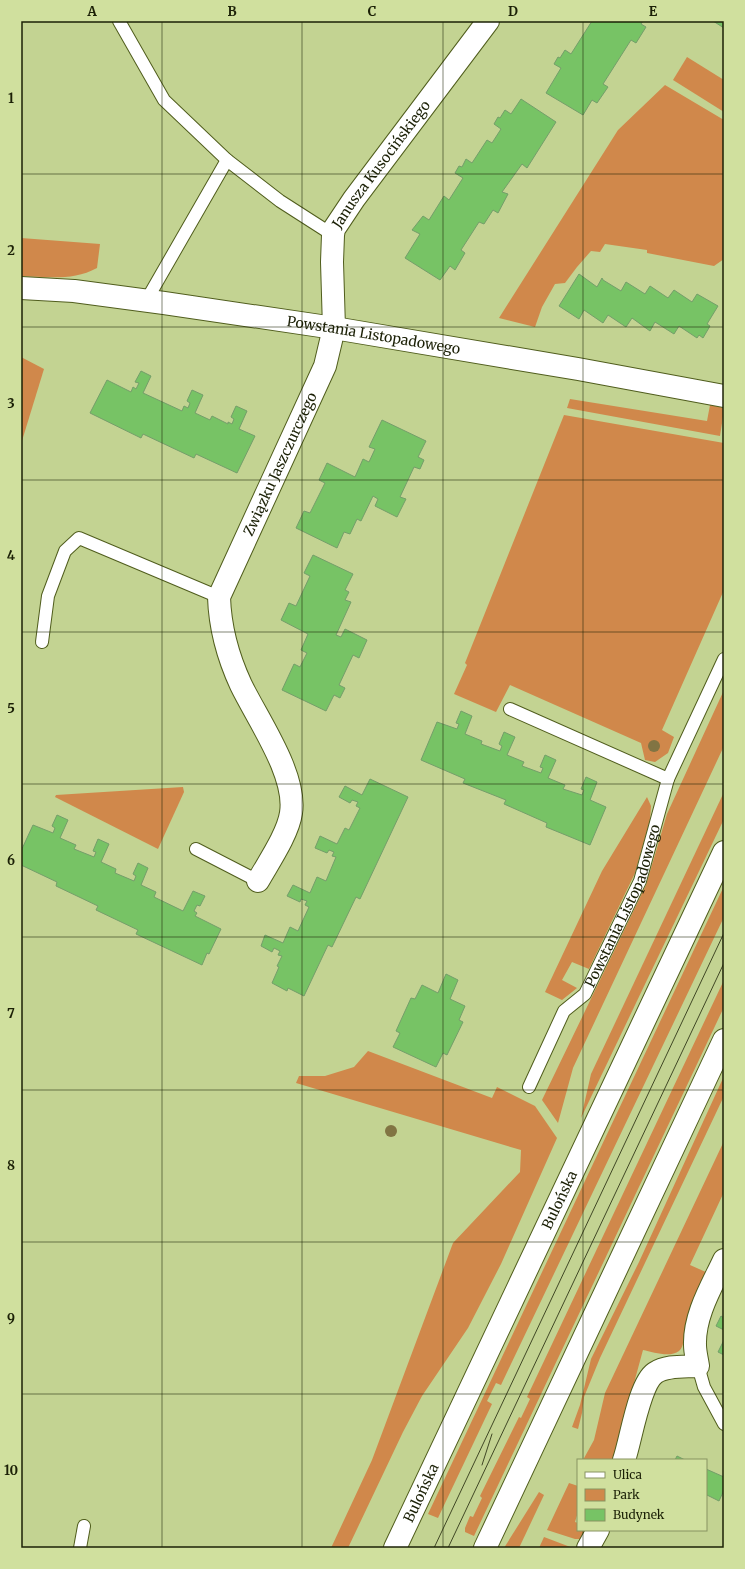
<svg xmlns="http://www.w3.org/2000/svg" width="745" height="1569" viewBox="0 0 745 1569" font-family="Merriweather,serif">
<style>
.green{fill:#d0884b}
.building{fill:#77c365;stroke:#749e6a}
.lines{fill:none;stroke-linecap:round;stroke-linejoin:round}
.service-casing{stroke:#505d1d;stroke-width:14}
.minor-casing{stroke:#505d1d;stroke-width:24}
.secondary-casing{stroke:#505d1d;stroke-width:24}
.service{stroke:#fff;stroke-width:12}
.minor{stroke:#fff;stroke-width:22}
.secondary{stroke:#fff;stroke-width:22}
.tram{stroke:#414825;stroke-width:1}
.tree{fill:#817443}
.grid{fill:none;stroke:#1b2006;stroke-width:1;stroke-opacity:0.55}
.labels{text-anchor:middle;stroke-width:3;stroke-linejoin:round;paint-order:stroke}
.street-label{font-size:14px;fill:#1b2006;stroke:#d0e09e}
.neatline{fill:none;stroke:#1b2006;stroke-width:1.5}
.grid-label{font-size:13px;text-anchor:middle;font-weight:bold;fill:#1b2006}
</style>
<rect width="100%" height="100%" fill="#c3d392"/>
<g class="green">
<polygon points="687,57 724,80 724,112 673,80"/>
<polygon points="665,85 724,120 724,259 714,266 647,253 647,250 605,244 600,252 591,251 577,267 565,283 555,284 542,307 535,327 499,318 618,130"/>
<path d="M21,238L100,244L97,268C73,281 48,277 21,276Z"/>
<polygon points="21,357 44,369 21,444"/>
<polygon points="570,399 707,421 710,405 724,408 724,410 720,436 567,408"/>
<polygon points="564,415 724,443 724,590 662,730 674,737 668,753 655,762 645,760 641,743 510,685 496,712 454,694 467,665 465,663"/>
<polygon points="724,690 724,746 573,1068 558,1123 542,1100 646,885 667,814"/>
<polygon points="183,787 184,792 158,849 55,797 56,795"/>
<polygon points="724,792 724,819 581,1118 591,1074"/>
<polygon points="647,797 651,806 650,820 635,873 589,969 572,962 562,980 577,988 562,1000 545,992 602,871"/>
<polygon points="724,886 724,917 501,1385 496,1383 487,1401 492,1404 438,1518 428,1514"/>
<polygon points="724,980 724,1007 474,1536 465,1532 465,1528 470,1516 473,1517 482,1498 480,1496 519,1417 521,1418 530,1399 527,1397"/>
<polygon points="368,1051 492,1098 497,1087 535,1106 557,1138 501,1264 468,1328 422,1396 403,1432 348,1548 331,1548 372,1460 453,1243 520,1172 521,1150 296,1083 299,1076 325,1076 354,1067"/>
<polygon points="724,1076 724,1096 600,1358 584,1397 582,1413 578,1429 572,1427 580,1405 591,1359 639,1262"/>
<path d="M724,1141V1192L690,1265L708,1273C700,1292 691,1311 685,1331C683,1337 685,1346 679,1351C670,1358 653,1352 643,1350L613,1460H583L594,1440L605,1393Z"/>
<polygon points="569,1483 578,1486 578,1512 575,1522 578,1523 578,1530 590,1530 582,1539 575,1539 547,1530"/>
<polygon points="539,1492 544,1495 519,1548 504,1548"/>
<polygon points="544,1537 573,1548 539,1548"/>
</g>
<g class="building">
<polygon points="592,21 643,21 641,24 646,27 636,43 631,40 603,84 608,87 597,103 592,100 583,115 546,93 561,68 554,64 558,57 560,58 565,50 571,54"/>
<polygon points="713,21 724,21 724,28"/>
<polygon points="521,99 556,122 527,168 522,164 502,192 508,194 498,213 493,210 484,224 479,222 461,250 465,253 455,270 450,266 440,280 405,258 420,234 412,230 423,216 429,220 444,196 449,200 463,178 455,173 459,166 462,167 466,159 472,163 487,140 492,143 501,129 494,124 498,117 500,118 505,110 511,114"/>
<polygon points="579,274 597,287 602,278 603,280 621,291 626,282 645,294 650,286 668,298 674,290 692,302 697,294 718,306 707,324 710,326 703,338 699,335 697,338 679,326 674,334 655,322 650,331 632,318 626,327 608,315 603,323 584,310 579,319 559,306"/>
<polygon points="141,371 151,376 143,393 182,411 184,406 188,408 190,403 187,401 192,390 203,395 195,413 210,420 212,416 228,424 228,422 232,424 234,419 231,417 236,406 247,411 239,429 255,436 237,473 196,454 194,458 143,434 141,438 90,413 107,380 131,392 133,387 136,389 139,383 135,382"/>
<polygon points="382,420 426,441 418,457 424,460 420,469 414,467 400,497 406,499 397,517 375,506 378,499 373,496 361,521 357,519 350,534 344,532 337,548 296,528 304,511 310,513 325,483 319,480 327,463 355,477 363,459 369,462 375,449 369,447"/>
<polygon points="313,555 353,574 345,590 349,592 345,600 351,602 336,635 341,637 345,629 367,640 359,658 353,655 339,685 345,688 340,698 334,695 326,711 282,690 294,664 300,667 307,653 301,650 308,634 281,620 289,603 296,606 310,576 304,573"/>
<polygon points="461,711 472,716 465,734 482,741 481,744 500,751 502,746 499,744 504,732 515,737 507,755 524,762 522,766 541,773 543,768 540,767 545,755 556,760 548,778 565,785 563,789 582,795 584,790 581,789 586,777 597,782 590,800 606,807 590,845 546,827 547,823 504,804 506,800 463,783 465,779 421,760 437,722 457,729 459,724 456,723"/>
<polygon points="370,779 408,797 360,899 356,897 332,947 328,945 304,996 288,988 287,991 272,983 279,967 277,966 282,956 278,955 280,951 274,948 272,952 261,946 265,935 283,943 290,927 298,931 309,907 305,905 307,901 301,899 300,902 287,896 293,885 310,893 317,877 326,881 336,857 332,856 334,852 329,850 327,853 315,848 320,836 337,844 345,828 349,830 360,808 356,806 358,802 352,800 350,803 339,797 345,786 362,795"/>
<polygon points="57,815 68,820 60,838 76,845 74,849 94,857 96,852 93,851 98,839 109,844 101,862 116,869 115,873 134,881 136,876 133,874 138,863 148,868 141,885 156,892 154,897 183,911 193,891 205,896 200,906 197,905 194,911 197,913 195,916 221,929 209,954 207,953 202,965 136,934 138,930 96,910 98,906 56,886 57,882 21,865 21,851 33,825 53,833 55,828 52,826"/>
<polygon points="446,974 458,980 450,999 465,1006 459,1020 463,1022 447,1055 443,1053 436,1067 393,1047 400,1033 396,1031 411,998 415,999 422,985 438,993"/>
<polygon points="721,1316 724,1318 724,1330 716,1326"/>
<polygon points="724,1340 724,1355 718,1352"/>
<polygon points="677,1456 685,1460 675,1460"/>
<polygon points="706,1469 724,1477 724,1490 719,1501 707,1495 706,1497"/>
</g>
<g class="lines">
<defs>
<g id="service">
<polyline points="119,21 164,100 227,160 280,201 333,235"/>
<polyline points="146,301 227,160"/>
<polyline points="42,642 48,596 65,551 79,538 219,597"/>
<polyline points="510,709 668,779"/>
<polyline points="196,849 258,881"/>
<path id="s1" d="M529,1087L564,1011L585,994L640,881L668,779L724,659"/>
<polyline points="698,1366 704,1387 724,1424"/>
<polyline points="80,1548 84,1526"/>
</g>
<g id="minor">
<path id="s2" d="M21,288L74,291L164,303L334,328L578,369L724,396"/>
<path id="s3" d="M258,881C268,863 288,834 291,813C297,775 258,720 241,685C228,657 220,628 219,597L325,366L334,328L332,262L333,235L334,229L354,199L488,21"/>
<path d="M624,1460C631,1440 639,1384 655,1373C667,1365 685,1367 698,1366C697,1359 695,1352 695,1345C694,1315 712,1286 724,1260"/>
<polyline points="588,1548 598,1530"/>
</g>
<g id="secondary">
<path id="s4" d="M395,1548L724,852"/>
<polyline points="485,1548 724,1040"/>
</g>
</defs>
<use href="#service" class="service-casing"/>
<use href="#minor" class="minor-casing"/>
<use href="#secondary" class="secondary-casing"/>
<use href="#service" class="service"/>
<use href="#minor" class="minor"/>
<use href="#secondary" class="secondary"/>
<g class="tram">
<polyline points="482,1465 492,1434"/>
<polyline points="434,1548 724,933"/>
<polyline points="448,1548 724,963"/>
</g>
</g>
<g class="tree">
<circle cx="654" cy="746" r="6"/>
<circle cx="391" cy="1131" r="6"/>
</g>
<path class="grid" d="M162,21V1548M302,21V1548M443,21V1548M583,21V1460M21,174H724M21,327H724M21,480H724M21,632H724M21,784H724M21,937H724M21,1090H724M21,1242H724M21,1394H724M583,1530V1548"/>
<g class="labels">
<g class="street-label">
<text dy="5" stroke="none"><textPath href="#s3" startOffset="779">Janusza Kusocińskiego</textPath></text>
<text dy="5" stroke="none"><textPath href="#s2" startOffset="356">Powstania Listopadowego</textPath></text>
<text dy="5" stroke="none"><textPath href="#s3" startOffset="453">Związku Jaszczurczego</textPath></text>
<text dy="5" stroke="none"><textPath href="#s1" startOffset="207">Powstania Listopadowego</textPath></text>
<text dy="5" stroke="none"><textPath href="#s4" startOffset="385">Bulońska</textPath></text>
<text dy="5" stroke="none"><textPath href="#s4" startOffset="61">Bulońska</textPath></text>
</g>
</g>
<rect width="745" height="1569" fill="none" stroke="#d0e09e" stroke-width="44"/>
<rect x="577" y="1459" width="130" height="72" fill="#d0e09e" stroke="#889361"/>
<rect x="585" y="1472" width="20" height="6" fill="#ffffff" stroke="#889361"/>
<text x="613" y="1479" font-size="12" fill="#1b2006">Ulica</text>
<rect x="585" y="1489" width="20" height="12" fill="#d0884b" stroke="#889361"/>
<text x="613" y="1499" font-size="12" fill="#1b2006">Park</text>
<rect x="585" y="1509" width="20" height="12" fill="#77c365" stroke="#889361"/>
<text x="613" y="1519" font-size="12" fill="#1b2006">Budynek</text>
<rect x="22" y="22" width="701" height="1525" class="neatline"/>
<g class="grid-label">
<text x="92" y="16">A</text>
<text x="232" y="16">B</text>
<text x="372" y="16">C</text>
<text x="513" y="16">D</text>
<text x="653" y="16">E</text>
<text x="11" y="103">1</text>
<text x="11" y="255">2</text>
<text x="11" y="408">3</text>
<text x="11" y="560">4</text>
<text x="11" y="713">5</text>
<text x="11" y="865">6</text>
<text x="11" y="1018">7</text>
<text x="11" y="1170">8</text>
<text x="11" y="1323">9</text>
<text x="11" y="1475">10</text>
</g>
</svg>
